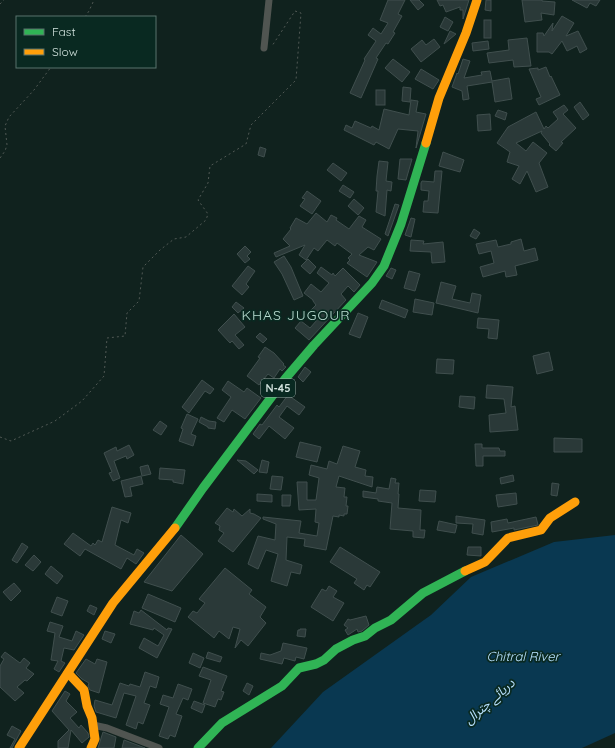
<svg xmlns="http://www.w3.org/2000/svg" width="615" height="748" viewBox="0 0 615 748" font-family="Quicksand,'Noto Sans Arabic',sans-serif">
<style>
.water{fill:#093851}
.building{fill:#2a3938;stroke:#404f4e}
.lines{fill:none;stroke-linecap:round;stroke-linejoin:round}
.path{stroke:#515955;stroke-width:1;stroke-dasharray:2 3;stroke-linecap:butt}
.street{stroke:#505551;stroke-width:7}
.fast{stroke:#30b455;stroke-width:9}
.slow{stroke:#ff9f0a;stroke-width:9}
.labels{text-anchor:middle;stroke-width:3.5;stroke-linejoin:round;paint-order:stroke}
.shield{fill:#092921;stroke:#96aba5;stroke-width:1}
.shield-label{font-size:11px;font-weight:bold;fill:#d2e3de}
.water-label{font-size:13px;font-style:italic;fill:#b9e2ff;stroke:#092921}
.quarter-label{font-size:14px;letter-spacing:1px;fill:#b9dcd1;stroke:#092921}
</style>
<rect width="100%" height="100%" fill="#10221e"/>
<polygon class="water" points="615,535 615,733 582,748 271,748 323,692 431,615 471,577 554,542"/>
<g class="building">
<polygon points="388,0 405,0 398,14 402,16 393,32 395,33 388,44 386,43 376,58 378,59 361,98 350,93 365,60 364,59 376,41 368,35 373,28 381,34 388,23 380,20"/>
<polygon points="410,0 419,0 424,5 418,10"/>
<polygon points="437,0 469,0 463,19 463,10 460,10 460,7 446,12 443,5 440,6"/>
<polygon points="486,0 491,0 491,11 485,10"/>
<polygon points="522,0 542,0 542,1 555,2 554,15 541,13 542,20 525,22"/>
<polygon points="572,0 600,0 596,6 590,3 587,8"/>
<polygon points="562,16 574,23 566,36 578,31 587,49 580,53 577,46 567,51 562,41 552,54 549,52 537,52 537,33 543,33 544,36 553,23 552,31"/>
<polygon points="445,17 453,22 448,31 440,27"/>
<rect x="484" y="20" width="7" height="18"/>
<polygon points="450,31 456,34 444,44"/>
<polygon points="527,38 531,66 514,67 513,60 489,63 487,53 509,50 508,40"/>
<polygon points="434,39 440,47 421,62 411,49 422,40 426,45"/>
<polygon points="488,41 489,49 473,51 472,43"/>
<polygon points="393,59 410,72 402,82 385,68"/>
<polygon points="463,59 470,61 464,78 482,75 481,72 490,71 492,81 509,78 512,99 495,102 492,82 467,86 469,99 463,100 462,91 452,87 457,73 458,74"/>
<polygon points="546,67 550,77 551,76 560,95 539,105 536,99 541,97 529,69 538,68 538,70"/>
<polygon points="421,69 439,80 433,89 415,79"/>
<polygon points="403,87 411,88 410,102 402,101"/>
<rect x="376" y="90" width="9" height="15"/>
<polygon points="411,100 418,101 416,112 426,114 416,148 418,131 398,129 389,149 376,142 374,145 344,130 346,125 352,128 355,121 371,128 372,126 379,130 384,109 409,115"/>
<polygon points="580,102 589,115 583,120 574,107"/>
<polygon points="564,105 568,110 563,114 576,128 561,142 563,143 556,151 549,145 550,144 541,133 542,131 516,143 526,151 533,142 547,153 539,163 548,187 536,192 527,171 520,184 512,179 519,166 507,162 510,152 497,143 508,127 536,112 544,129 546,126 548,128 558,119 553,112"/>
<polygon points="498,110 507,113 505,120 495,116"/>
<polygon points="490,114 491,130 478,131 477,115"/>
<polygon points="260,147 266,149 264,157 258,155"/>
<polygon points="443,152 464,160 460,172 439,166"/>
<polygon points="400,159 412,159 406,180 398,179"/>
<polygon points="379,161 388,162 386,181 392,182 391,191 387,190 385,216 376,212 378,191 376,191 377,176"/>
<polygon points="333,163 347,173 341,181 327,170"/>
<polygon points="435,171 442,171 438,213 423,212 424,201 428,201 429,191 421,190 421,183 422,181 434,182"/>
<polygon points="343,185 354,192 350,198 339,191"/>
<polygon points="307,191 321,201 312,214 300,206 305,199 302,198"/>
<polygon points="354,199 364,208 358,215 348,206"/>
<polygon points="395,204 399,205 388,236 385,234"/>
<polygon points="316,213 327,222 331,215 337,218 336,220 349,229 359,216 366,220 362,227 381,239 374,250 368,247 359,255 377,262 367,277 347,263 350,260 348,258 352,254 337,243 335,246 327,240 318,251 314,248 306,260 299,255 305,245 276,257 274,253 290,246 283,239 291,229 290,228 296,218 307,224"/>
<polygon points="411,218 415,219 411,237 405,235"/>
<polygon points="474,229 480,233 476,239 470,236"/>
<polygon points="521,239 524,251 535,248 538,260 515,266 517,275 506,277 505,271 483,277 480,267 494,263 491,251 479,254 476,244 496,240 498,247 511,244 511,242"/>
<polygon points="411,240 424,241 423,244 443,242 445,262 432,263 431,252 410,251"/>
<polygon points="245,246 251,252 247,256 250,259 245,263 237,254"/>
<polygon points="284,256 291,267 303,296 294,300 282,274 274,262"/>
<polygon points="308,259 316,267 310,274 301,266"/>
<polygon points="248,266 255,271 246,284 249,287 242,295 232,286"/>
<polygon points="321,267 332,275 333,273 335,276 343,268 360,285 354,292 348,286 341,294 346,300 309,340 295,328 301,321 310,328 317,320 309,312 316,305 313,301 313,300 304,293 311,284 321,292 329,283 317,273"/>
<polygon points="391,268 396,270 392,279 386,276"/>
<polygon points="409,271 420,274 415,291 404,288"/>
<polygon points="441,282 456,286 452,299 470,303 472,293 481,295 478,313 436,303"/>
<polygon points="415,299 434,303 432,315 413,312"/>
<polygon points="382,300 408,310 405,318 379,308"/>
<polygon points="236,302 244,308 238,313 232,307"/>
<polygon points="358,313 368,317 360,338 349,334"/>
<polygon points="234,314 245,327 235,335 244,345 239,349 232,341 230,343 218,330"/>
<polygon points="478,318 499,320 497,339 488,338 489,329 477,328"/>
<polygon points="260,333 267,339 263,343 256,337"/>
<polygon points="265,347 274,353 284,364 283,365 286,367 282,371 280,369 274,378 268,374 259,385 247,376 260,358 258,357"/>
<polygon points="549,352 553,370 537,374 533,356"/>
<polygon points="437,359 454,360 453,374 436,373"/>
<polygon points="305,367 311,372 303,382 298,377"/>
<polygon points="202,380 214,389 210,394 205,391 189,413 182,407"/>
<polygon points="228,381 244,392 247,388 261,398 245,419 232,410 224,422 217,418 231,397 222,390"/>
<polygon points="487,385 513,387 511,407 515,406 518,430 490,432 489,415 506,413 504,399 486,398"/>
<polygon points="288,395 305,407 299,415 287,406 279,417 294,428 285,439 269,426 259,439 253,434 260,424 262,425 277,405 279,407"/>
<polygon points="460,396 475,397 474,409 459,407"/>
<polygon points="187,414 198,419 191,434 196,436 193,446 179,441 183,429 181,428"/>
<polygon points="201,417 209,421 216,422 215,429 208,428 208,427 199,422"/>
<polygon points="160,421 167,426 161,435 153,430"/>
<polygon points="554,438 582,439 582,452 554,452"/>
<polygon points="300,442 321,447 317,462 296,457"/>
<polygon points="475,444 482,444 482,448 499,448 500,451 505,451 505,456 483,456 483,466 476,466"/>
<polygon points="129,445 134,455 127,459 126,456 114,461 120,478 113,481 109,473 112,472 104,453 116,447 117,451"/>
<polygon points="343,446 360,451 355,467 366,470 365,476 373,477 372,487 339,476 336,487 345,488 344,497 347,497 346,506 348,506 347,514 344,514 344,516 339,515 339,517 333,516 326,550 304,546 305,539 287,537 286,560 302,565 300,574 291,572 287,586 271,581 278,554 266,550 258,569 248,564 258,536 275,540 276,524 263,519 263,517 301,521 299,533 317,536 319,523 315,522 316,509 299,510 297,482 307,482 307,500 316,500 319,478 309,475 311,465 327,469 329,461 337,464"/>
<polygon points="237,460 246,461 258,470 254,474"/>
<polygon points="262,460 269,462 267,473 259,472"/>
<polygon points="148,465 151,474 142,476 140,467"/>
<polygon points="160,468 185,470 183,484 173,482 173,480 159,479"/>
<polygon points="513,475 514,481 501,484 500,478"/>
<polygon points="141,476 143,484 130,487 132,496 125,497 121,481"/>
<polygon points="272,476 283,477 281,490 270,489"/>
<polygon points="391,478 396,479 395,483 399,483 398,494 399,494 398,508 421,510 420,530 425,530 424,538 413,537 413,531 390,529 392,503 378,501 378,499 363,497 363,491 376,493 377,487 389,489"/>
<polygon points="552,483 559,484 557,496 551,495"/>
<polygon points="420,490 436,491 435,502 419,501"/>
<polygon points="516,493 517,504 498,507 496,495"/>
<polygon points="257,494 272,495 272,502 257,501"/>
<polygon points="282,495 291,495 290,506 282,506"/>
<polygon points="112,507 131,513 128,523 121,520 115,545 134,555 137,549 144,553 136,564 127,558 121,569 85,549 80,556 64,544 73,533 91,546 93,543 95,545 98,540 102,542"/>
<polygon points="227,508 233,512 234,509 242,516 250,509 250,513 254,514 261,518 233,552 218,541 224,533 219,530 220,526 215,523"/>
<polygon points="456,516 485,520 483,535 472,533 473,524 456,523"/>
<polygon points="536,517 538,525 514,530 514,528 492,532 491,522 507,519 508,523"/>
<polygon points="439,521 457,525 455,533 437,530"/>
<polygon points="181,535 203,554 172,591 144,582"/>
<polygon points="22,543 28,547 17,563 12,560"/>
<polygon points="340,547 380,572 370,587 367,585 364,590 354,583 357,579 330,562"/>
<polygon points="468,547 481,547 481,556 467,555"/>
<polygon points="34,555 41,562 33,571 25,565"/>
<polygon points="51,566 63,576 57,584 45,574"/>
<polygon points="225,568 252,590 249,594 266,607 260,617 266,623 248,646 241,640 235,648 240,629 233,627 229,639 219,631 214,638 188,617 193,611 197,613 205,603 199,599"/>
<polygon points="14,583 21,591 11,601 3,592"/>
<polygon points="329,586 337,591 333,597 344,603 333,621 311,607 322,589 326,591"/>
<polygon points="148,594 181,608 175,622 142,608"/>
<polygon points="57,597 68,601 62,616 51,612"/>
<polygon points="90,605 97,608 94,615 87,611"/>
<polygon points="141,610 167,630 168,628 172,629 157,658 139,648 144,638 158,646 164,635 154,628 153,630 130,624 134,611 139,613"/>
<polygon points="366,616 369,625 362,631 358,632 357,629 348,635 345,630 348,628 344,625 348,619 350,620"/>
<polygon points="50,622 63,626 59,637 72,641 76,631 84,635 74,650 64,648 61,661 65,663 59,672 54,669 58,661 51,660 55,633 47,631"/>
<polygon points="300,629 306,629 305,637 297,636 298,630 300,630"/>
<polygon points="105,631 115,634 111,643 102,639"/>
<polygon points="283,643 307,648 304,659 296,657 295,661 284,658 282,664 260,659 261,653 270,655 281,651"/>
<polygon points="5,652 20,663 24,658 30,663 26,668 34,674 27,681 25,680 17,687 24,693 15,701 0,687 0,666 4,659 1,657"/>
<polygon points="208,652 222,657 220,662 206,658"/>
<polygon points="193,653 204,658 200,668 189,663"/>
<polygon points="86,659 95,664 97,659 107,662 99,693 90,690 88,686 89,683 82,679 76,673"/>
<polygon points="203,667 227,676 221,691 224,692 221,700 218,699 215,707 203,703 211,680 199,676"/>
<polygon points="145,672 159,677 156,688 150,686 144,703 150,705 143,724 138,722 136,729 126,725 136,696 124,693 116,718 96,712 94,706 95,700 112,705 120,683 129,686 130,684 140,687"/>
<polygon points="247,683 253,686 249,695 243,691"/>
<polygon points="178,684 192,689 188,700 183,698 176,714 182,716 175,737 170,735 168,739 159,736 169,707 160,704 163,695 173,698"/>
<polygon points="65,691 70,694 66,701 77,712 70,718 79,728 81,725 88,733 89,737 82,743 71,730 68,748 58,748 58,741 69,730 52,711"/>
<polygon points="194,701 205,705 202,713 191,708"/>
<polygon points="12,726 21,731 12,748 10,748 15,739 7,735"/>
<polygon points="103,732 116,737 114,748 98,748"/>
<polygon points="124,740 145,748 122,748"/>
</g>
<g class="lines">
<g class="path">
<polyline points="0,4 4,0"/>
<polyline points="85,17 89,11 94,0"/>
<polyline points="0,158 5,151 7,145 5,126 9,117 34,90 51,67"/>
<polyline points="0,437 11,441 55,421 82,401 104,376 107,338 125,336 127,313 139,301 143,267 160,250 174,239 186,237 206,220 208,214 198,200 208,183 210,166 246,144 251,125 296,80 301,13 295,11 272,46"/>
</g>
<g class="street">
<polyline points="264,48 269,0"/>
<polyline points="93,725 107,728 159,748"/>
</g>
<g class="fast">
<polyline points="175,528 203,488 285,379 314,345 372,283 384,266 401,224 426,143"/>
<polyline points="198,748 222,723 282,686 299,668 316,664 324,660 336,649 353,640 365,636 375,628 391,620 423,593 465,571"/>
</g>
<g class="slow">
<polyline points="426,143 439,98 466,33 477,0"/>
<polyline points="465,571 485,562 508,538 541,530 550,518 575,502"/>
<polyline points="68,673 84,690 87,706 92,718 95,739 91,748"/>
<polyline points="19,748 113,603 175,528"/>
</g>
</g>
<g class="labels">
<rect class="shield" x="261" y="379" width="34" height="18" rx="3"/>
<g class="shield-label">
<text x="278" y="392">N-45</text>
</g>
<g class="water-label">
<text x="523" y="661">Chitral River</text>
<text transform="translate(489 701) rotate(-41)" y="5">دریائے چترال</text>
</g>
<g class="quarter-label">
<text x="296" y="320">KHAS JUGOUR</text>
</g>
</g>
<rect x="16" y="16" width="140" height="52" fill="#092921" stroke="#59736d"/>
<rect x="24" y="29" width="20" height="6" fill="#30b455" stroke="#59736d"/>
<text x="52" y="36" font-size="12" fill="#d2e3de">Fast</text>
<rect x="24" y="49" width="20" height="6" fill="#ff9f0a" stroke="#59736d"/>
<text x="52" y="56" font-size="12" fill="#d2e3de">Slow</text>
</svg>
